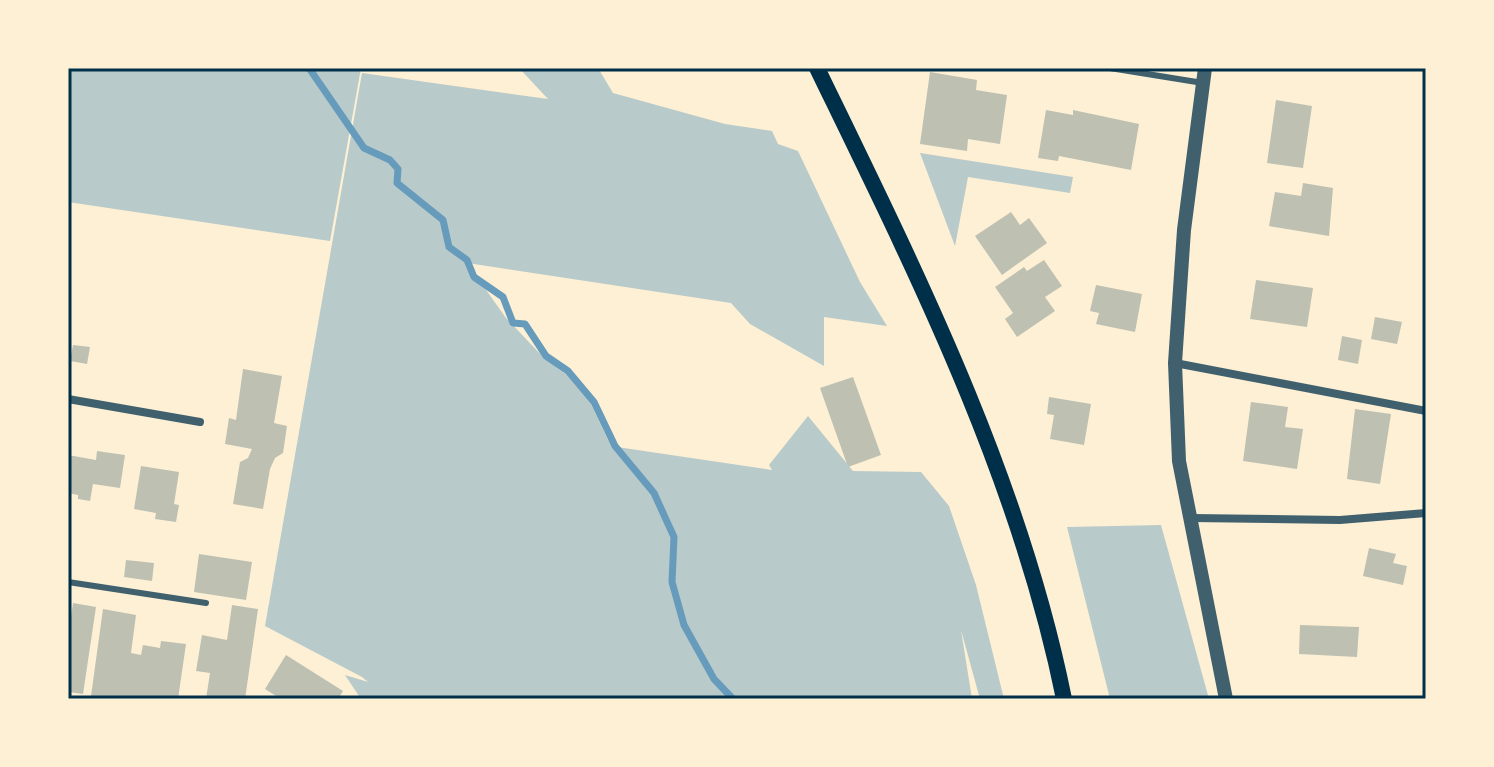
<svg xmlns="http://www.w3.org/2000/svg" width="1494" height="767" viewBox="0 0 1494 767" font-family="Overpass,sans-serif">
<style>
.green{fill:#b9caca}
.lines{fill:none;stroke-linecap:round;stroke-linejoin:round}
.stream{stroke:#669bbc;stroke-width:7}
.building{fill:#bec0b2}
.service{stroke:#3f606c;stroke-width:6}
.minor{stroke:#3f606c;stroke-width:8}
.tertiary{stroke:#3f606c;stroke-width:14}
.secondary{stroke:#003049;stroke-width:16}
.neatline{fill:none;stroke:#003049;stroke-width:3}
</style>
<rect width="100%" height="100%" fill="#fdf0d5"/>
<g class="green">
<polygon points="68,68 361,68 330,241 68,202"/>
<polygon points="519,68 598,68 613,93 725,124 772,131 778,144 798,151 860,282 887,326 824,317 824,366 750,324 731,303 467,263 506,318 545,359 571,378 590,402 608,440 653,493 673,538 671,583 683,626 714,679 732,699 361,699 345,675 368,682 362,677 265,626 362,73 548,99"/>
<polygon points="920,153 1073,177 1070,193 968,177 955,246"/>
<path d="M808,416L853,471L921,472L949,506L976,585L1004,699H980L961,630L972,699H735C708,668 676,625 674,582C673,568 678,553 676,539C669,504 639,473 617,447L772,470L769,465Z"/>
<polygon points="1161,525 1209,699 1110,699 1067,527"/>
</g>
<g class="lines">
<polyline class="stream" points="309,68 364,148 390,160 398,169 397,183 443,220 449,247 467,260 474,277 503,297 513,323 525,324 546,356 568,371 594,402 615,446 654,493 674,537 672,582 684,625 714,679 733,699"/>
</g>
<g class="building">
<polygon points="930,72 977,80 976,90 1007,95 1000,144 968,139 967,151 920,144"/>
<polygon points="1276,100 1312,106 1303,168 1267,163"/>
<polygon points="1046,110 1073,115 1073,110 1139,124 1131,170 1059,156 1058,161 1038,158"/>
<polygon points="1303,183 1333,188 1329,236 1269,226 1275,192 1301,196"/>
<polygon points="1011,212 1020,225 1029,218 1047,243 1002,275 975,236"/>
<polygon points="1044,260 1062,286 1045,297 1055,311 1017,337 1005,319 1013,313 995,287 1024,267 1027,271"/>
<polygon points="1256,280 1313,288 1307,327 1250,319"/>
<polygon points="1096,285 1142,294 1135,332 1096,324 1099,313 1090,311"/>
<polygon points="1375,317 1402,322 1397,344 1371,339"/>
<polygon points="1342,336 1362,340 1358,364 1338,360"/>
<polygon points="73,345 90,347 87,364 70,361"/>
<polygon points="243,369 282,376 274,423 287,426 283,453 275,458 270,469 263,509 233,504 240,462 248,458 252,449 225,444 229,418 236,420"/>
<polygon points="853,377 881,455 848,467 820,388"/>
<polygon points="1049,397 1091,404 1084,445 1050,439 1054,415 1047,414"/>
<polygon points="1251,402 1288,407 1285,427 1303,429 1297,469 1243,461"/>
<polygon points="1355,409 1391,414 1380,484 1347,479"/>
<polygon points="97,451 125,455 120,488 93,484 90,501 78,499 78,495 68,493 68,455 96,460"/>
<polygon points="141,466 179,472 174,504 179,505 176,522 155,519 156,513 134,509"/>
<polygon points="1369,548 1396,554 1393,563 1407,566 1403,585 1363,576"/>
<polygon points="199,554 252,562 246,600 194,592"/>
<polygon points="126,560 154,563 152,581 124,577"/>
<polygon points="73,603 96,607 83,694 68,692 68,637"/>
<polygon points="232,605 258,609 245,699 206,699 210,673 196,671 202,635 227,640"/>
<polygon points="103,609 136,615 131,653 141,655 143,645 160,648 161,641 186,644 178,699 91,696"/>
<polygon points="1300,625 1359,627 1357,657 1299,654"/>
<polygon points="286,655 343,691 338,699 281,699 265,689"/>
</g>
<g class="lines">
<g class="service">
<polyline points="1110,68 1203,83"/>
<polyline points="68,582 206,603"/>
</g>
<g class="minor">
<polyline points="1175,363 1426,411"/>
<polyline points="68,399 200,422"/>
<polyline points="1191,518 1340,520 1426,513"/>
</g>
<polyline class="tertiary" points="1205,68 1184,230 1175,363 1179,461 1226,699"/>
<path class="secondary" d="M817,68C916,272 1019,476 1064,699"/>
</g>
<rect width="1494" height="767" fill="none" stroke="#fdf0d5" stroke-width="140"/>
<rect x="70" y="70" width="1354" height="627" class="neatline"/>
</svg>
